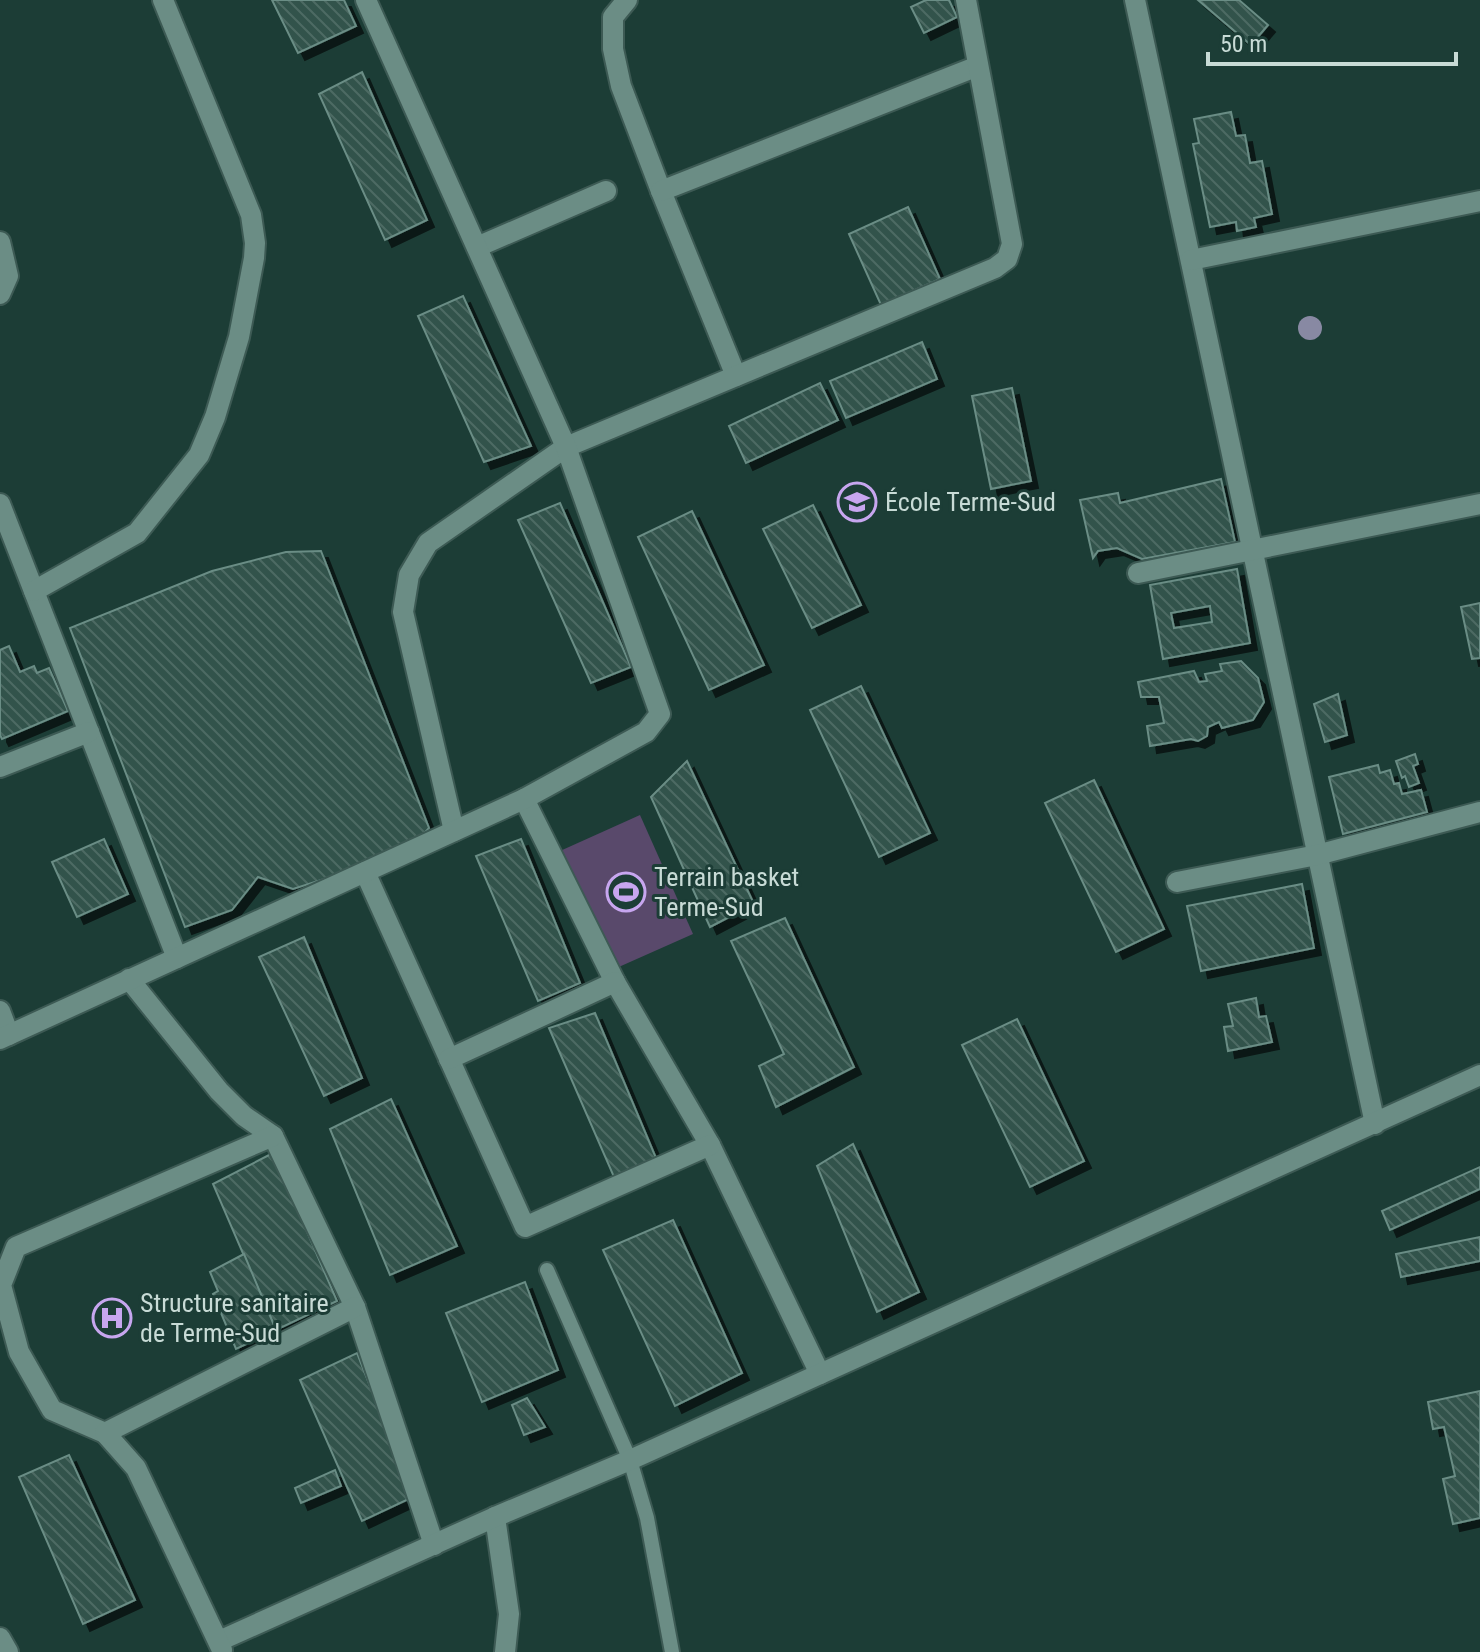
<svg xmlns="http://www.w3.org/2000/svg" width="1480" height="1652" viewBox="0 0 1480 1652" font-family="'Roboto Condensed',sans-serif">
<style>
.green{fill:#59496b}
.building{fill:url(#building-back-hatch);stroke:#6a8d85;stroke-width:2;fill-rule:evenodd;filter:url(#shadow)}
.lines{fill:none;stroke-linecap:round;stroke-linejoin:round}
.service-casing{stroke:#3d5a54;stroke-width:18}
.minor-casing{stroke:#3d5a54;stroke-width:24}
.service{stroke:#6b8d85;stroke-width:14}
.minor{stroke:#6b8d85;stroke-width:20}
.tree{fill:#8889a3}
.labels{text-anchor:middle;stroke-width:6;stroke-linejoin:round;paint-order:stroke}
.poi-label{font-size:26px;fill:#c8dbd6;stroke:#1c3d36;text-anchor:start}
</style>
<defs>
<pattern id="building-back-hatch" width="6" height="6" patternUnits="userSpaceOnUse" patternTransform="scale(2)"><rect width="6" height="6" fill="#31524b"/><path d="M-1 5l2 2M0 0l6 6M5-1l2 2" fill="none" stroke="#4d6a64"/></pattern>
<filter id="shadow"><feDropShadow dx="7" dy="7" stdDeviation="0" flood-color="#0009"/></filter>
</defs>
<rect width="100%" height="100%" fill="#1c3d36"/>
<polygon class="green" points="640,815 693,934 612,970 560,851"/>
<g class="building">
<polygon points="272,0 344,0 356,26 298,53"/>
<polygon points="926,0 949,0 957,17 924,33 911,7"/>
<polygon points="1198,0 1239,0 1268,25 1251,45"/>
<polygon points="362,72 427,220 385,240 319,94"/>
<polygon points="1231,112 1236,136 1245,135 1250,163 1262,161 1272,214 1254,218 1256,227 1237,231 1236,222 1210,227 1193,144 1199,143 1194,119"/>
<polygon points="908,207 940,279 881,305 849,234"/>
<polygon points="463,296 531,446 484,462 418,316"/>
<polygon points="922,342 937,379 846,418 830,381"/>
<polygon points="820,383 838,420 746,463 729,426"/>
<polygon points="1012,388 1031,481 991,489 972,396"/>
<polygon points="1221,479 1235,542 1142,559 1117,548 1098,551 1093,558 1080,500 1118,493 1120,503"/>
<polygon points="560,503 631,667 591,683 518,520"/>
<polygon points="813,505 861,605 812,628 763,529"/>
<polygon points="692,511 764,665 709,690 638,537"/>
<polygon points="321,551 429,828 419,839 362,867 293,889 258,877 232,910 185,927 70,628 212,571 286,552"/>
<path d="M1237,569L1250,643L1163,659L1150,585ZM1210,606L1212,622L1174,628L1171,613Z"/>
<polygon points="1480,603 1480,658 1472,659 1461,607"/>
<polygon points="9,646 20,672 34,666 37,673 49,668 68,711 2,739 0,735 0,650"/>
<polygon points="1241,661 1258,678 1264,702 1253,720 1222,728 1219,722 1208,727 1207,736 1198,741 1191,739 1150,746 1147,726 1164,723 1159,697 1141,697 1138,682 1194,671 1199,682 1207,681 1205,674 1222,671 1220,664"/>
<polygon points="861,686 930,833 879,857 810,710"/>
<polygon points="1338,694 1347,735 1325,742 1314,704"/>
<polygon points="1415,754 1418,764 1413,766 1419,783 1409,787 1405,776 1402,778 1396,761"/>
<polygon points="687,761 754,904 710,927 651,797"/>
<polygon points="1378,765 1380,773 1390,770 1394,784 1399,783 1402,794 1421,790 1427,812 1343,834 1329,777"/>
<polygon points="1094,780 1164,929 1116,952 1045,803"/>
<polygon points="104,839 128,894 77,917 52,862"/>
<polygon points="521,839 580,983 538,1001 476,856"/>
<polygon points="1302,884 1314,948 1201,971 1187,906"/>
<polygon points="785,918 854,1067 776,1107 759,1066 784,1054 731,941"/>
<polygon points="304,937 362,1078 324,1096 259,957"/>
<polygon points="1256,998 1259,1017 1266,1016 1272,1042 1228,1051 1224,1027 1233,1026 1228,1004"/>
<polygon points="595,1013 656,1158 614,1177 549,1028"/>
<polygon points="1017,1019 1084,1161 1030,1187 962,1045"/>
<polygon points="391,1099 457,1246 390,1275 330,1129"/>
<polygon points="853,1144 919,1292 877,1312 817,1166"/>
<polygon points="273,1153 337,1301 276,1330 213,1184"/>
<polygon points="1480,1167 1480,1189 1390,1230 1382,1211"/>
<polygon points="673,1220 742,1373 675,1406 603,1250"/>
<polygon points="1480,1237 1480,1261 1401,1277 1396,1254"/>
<polygon points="244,1254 276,1330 236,1349 213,1294 218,1291 210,1272"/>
<polygon points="525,1282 558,1370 482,1402 446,1313"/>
<polygon points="357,1353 413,1497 362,1521 300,1380"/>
<polygon points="1480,1391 1480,1518 1453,1524 1443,1479 1455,1476 1444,1427 1433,1429 1428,1402"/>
<polygon points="527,1398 545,1427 524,1435 512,1405"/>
<polygon points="69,1455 135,1600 83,1624 19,1477"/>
<polygon points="335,1470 341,1486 301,1503 295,1488"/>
</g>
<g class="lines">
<defs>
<polyline id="service" points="547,1270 630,1460 647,1518 672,1652"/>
<g id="minor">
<polyline points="627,0 613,17 613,49 621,86 661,191 736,376"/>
<polyline points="1135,0 1375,1124"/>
<polyline points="661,191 978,66"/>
<polyline points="0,242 8,276 0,294"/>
<polyline points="477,247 606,191"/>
<polyline points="1191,260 1480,201"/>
<polyline points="0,504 177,958"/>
<polyline points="1138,573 1480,504"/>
<polyline points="34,591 137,533 199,455 215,417 239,337 254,258 255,243 251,215 163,0"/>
<polyline points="0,767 89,732"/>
<polyline points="524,799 615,982 710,1145 820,1374"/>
<polyline points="454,831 403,612 409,575 428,543 566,447 995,268 1007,259 1012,244 966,0"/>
<polyline points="365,872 525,1227 710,1145"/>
<polyline points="1177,882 1317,855 1480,812"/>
<polyline points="129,979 219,1091 244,1116 273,1136 355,1307 434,1545"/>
<polyline points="0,1011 9,1035"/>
<polyline points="0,1039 524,799 646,732 660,714 566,447 366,0"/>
<polyline points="449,1059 615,982"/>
<polyline points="105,1433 52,1410 19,1352 1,1285 16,1247 273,1136"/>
<polyline points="495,1517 509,1614 505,1652"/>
<polyline points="0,1638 8,1652"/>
<polyline points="219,1641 495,1517 630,1460 1480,1075"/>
<polyline points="222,1650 136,1468 105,1433 355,1307"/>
</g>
</defs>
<use href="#service" class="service-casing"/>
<use href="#minor" class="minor-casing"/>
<use href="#service" class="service"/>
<use href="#minor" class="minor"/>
</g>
<circle class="tree" cx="1310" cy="328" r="12"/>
<defs>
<symbol id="school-ring" viewBox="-11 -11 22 22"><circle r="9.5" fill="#1c3d36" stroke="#c7a6ef" stroke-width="1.5"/><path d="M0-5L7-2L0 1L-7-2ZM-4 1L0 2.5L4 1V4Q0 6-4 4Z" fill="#c7a6ef"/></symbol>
<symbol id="stadium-ring" viewBox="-11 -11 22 22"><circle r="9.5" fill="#1c3d36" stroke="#c7a6ef" stroke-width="1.5"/><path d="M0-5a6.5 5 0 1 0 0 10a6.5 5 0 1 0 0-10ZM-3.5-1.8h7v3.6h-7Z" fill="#c7a6ef"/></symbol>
<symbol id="hospital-ring" viewBox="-11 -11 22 22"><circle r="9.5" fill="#1c3d36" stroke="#c7a6ef" stroke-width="1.5"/><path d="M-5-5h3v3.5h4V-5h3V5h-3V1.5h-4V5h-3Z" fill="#c7a6ef"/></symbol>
</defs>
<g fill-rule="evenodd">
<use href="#school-ring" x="835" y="480" width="44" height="44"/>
<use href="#stadium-ring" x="604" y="870" width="44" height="44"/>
<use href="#hospital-ring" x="90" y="1296" width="44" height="44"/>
</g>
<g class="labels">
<g class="poi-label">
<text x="885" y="511">École Terme-Sud</text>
<text x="654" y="886">Terrain basket<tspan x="654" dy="30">Terme-Sud</tspan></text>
<text x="140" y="1312">Structure sanitaire<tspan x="140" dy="30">de Terme-Sud</tspan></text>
</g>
</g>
<path d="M1208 52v12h248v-12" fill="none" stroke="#c8dbd6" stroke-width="4"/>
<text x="1220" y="52" font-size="24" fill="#c8dbd6" stroke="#1c3d36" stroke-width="6" paint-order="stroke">50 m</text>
</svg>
